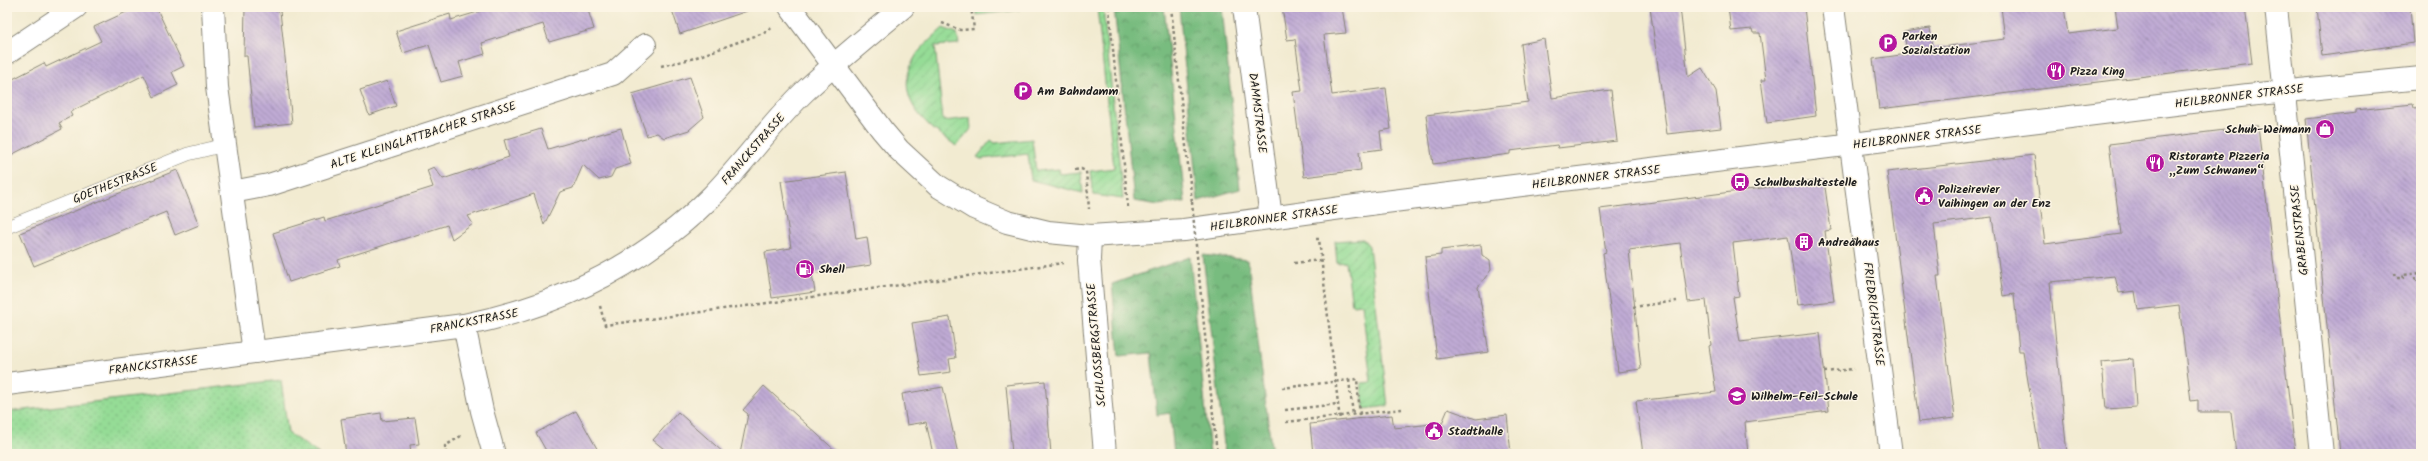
<svg xmlns="http://www.w3.org/2000/svg" width="2428" height="461" viewBox="0 0 2428 461" font-family="Kalam,sans-serif">
<style>
.forest{fill:url(#forest-crowns);stroke:#4a6c4e}
.park{fill:url(#park-dots);stroke:#587c59}
.garden{fill:url(#garden-furrows);stroke:#587c59}
.building{fill:url(#building-back-hatch)}
.lines{fill:none;stroke-linecap:round;stroke-linejoin:round}
.service-casing{stroke:#878476;stroke-width:14}
.minor-casing{stroke:#878476;stroke-width:24}
.tertiary-casing{stroke:#878476;stroke-width:24}
.path{stroke:#878476;stroke-width:2.5;stroke-dasharray:3 3;stroke-linecap:butt}
.service{stroke:#fff;stroke-width:13}
.minor{stroke:#fff;stroke-width:22}
.tertiary{stroke:#fff;stroke-width:22}
.path-bridge{stroke:#878476;stroke-width:2.5;stroke-dasharray:3 3;stroke-linecap:butt}
.labels{text-anchor:middle;stroke-width:3;stroke-linejoin:round;paint-order:stroke}
.poi-label{font-size:12px;font-weight:bold;fill:#1c1c1c;stroke:#fcf5e5;text-anchor:start}
.street-label{font-size:12px;fill:#1c1c1c;stroke:#fcf5e5}
</style>
<defs>
<pattern id="forest-crowns" width="20" height="18" patternUnits="userSpaceOnUse"><rect width="20" height="18" fill="#78bc7f"/><path d="M2 6a3 3 0 1 1 6 0M12 15a3 3 0 1 1 6 0" fill="none" stroke="#629867"/></pattern>
<pattern id="park-dots" width="8" height="8" patternUnits="userSpaceOnUse"><rect width="8" height="8" fill="#95dc96"/><path d="M2 2h.1M6 6h.1" fill="none" stroke="#80bc81" stroke-width="1.8" stroke-linecap="round"/></pattern>
<pattern id="garden-furrows" width="10" height="10" patternUnits="userSpaceOnUse"><rect width="10" height="10" fill="#95dc96"/><path d="M-1 1l2-2M0 10L10 0M9 11l2-2" fill="none" stroke="#80bc81"/></pattern>
<pattern id="building-back-hatch" width="6" height="6" patternUnits="userSpaceOnUse"><rect width="6" height="6" fill="#bfaad4"/><path d="M-1 5l2 2M0 0l6 6M5-1l2 2" fill="none" stroke="#9a8aab"/></pattern>
</defs>
<rect width="100%" height="100%" fill="#fcf5e5"/>
<filter id="ink" filterUnits="userSpaceOnUse"><feTurbulence type="fractalNoise" baseFrequency=".025" numOctaves="2"/><feDisplacementMap in="SourceGraphic" scale="8" xChannelSelector="R" yChannelSelector="G"/><feConvolveMatrix kernelMatrix="1 2 1 2 8 2 1 2 1" color-interpolation-filters="sRGB"/></filter>
<filter id="wash" filterUnits="userSpaceOnUse"><feTurbulence type="fractalNoise" baseFrequency=".012" numOctaves="4" result="noise"/><feDisplacementMap in="SourceGraphic" scale="16" xChannelSelector="R" yChannelSelector="G"/><feGaussianBlur stdDeviation="0.9" result="paint"/><feColorMatrix in="noise" values="0 0 0 0 0 0 0 0 0 0 0 0 0 0 0 0 0 1.4 0 .05"/><feComposite in="paint" operator="in"/></filter>
<g filter="url(#wash)">
<rect width="100%" height="100%" fill="#f2ebd1"/>
<g class="forest">
<polygon points="1114,7 1164,7 1185,202 1159,205 1134,201"/>
<polygon points="1179,7 1222,7 1240,189 1198,201"/>
<polygon points="1203,255 1248,260 1272,454 1225,454"/>
<polygon points="1190,257 1210,454 1174,454 1170,413 1157,415 1151,353 1119,356 1112,284"/>
</g>
<polygon class="park" points="281,380 288,433 319,454 7,454 7,412"/>
<g class="garden">
<polygon points="976,7 1019,7 1019,10 977,15"/>
<polygon points="1097,7 1103,7 1123,199 1093,195 1090,171 1114,168"/>
<path d="M943,28L957,33L959,44L935,46L943,121L970,118L971,129L957,146C924,125 890,96 917,54C924,44 935,36 943,28Z"/>
<polygon points="1032,139 1036,171 1059,169 1060,174 1081,172 1083,193 1031,180 1028,154 981,159 977,157 991,140 995,143"/>
<polygon points="1363,239 1369,246 1388,406 1364,409 1361,383 1371,382 1362,304 1352,305 1346,262 1337,263 1335,241"/>
</g>
<g id="blocks">
<g class="building">
<polygon points="137,7 156,7 184,66 172,72 178,85 154,97 144,75 70,112 72,116 59,123 62,129 7,157 7,82 44,63 46,67 101,41 94,27"/>
<polygon points="245,7 276,7 275,11 280,11 292,123 254,127 247,56 244,56"/>
<polygon points="494,7 587,7 594,29 549,42 543,24 482,43 485,54 459,62 463,76 441,82 429,45 403,53 396,31 450,14 451,20"/>
<polygon points="671,7 746,7 747,11 680,34"/>
<polygon points="1282,7 1342,7 1346,33 1324,35 1332,95 1386,88 1391,129 1380,131 1382,149 1359,152 1361,170 1304,177 1293,92 1302,91 1295,39 1287,40"/>
<polygon points="1650,7 1680,7 1688,77 1702,68 1716,91 1721,128 1667,134"/>
<polygon points="1728,7 1804,7 1816,116 1767,123 1761,80 1766,80 1760,33 1753,33 1752,29 1731,31"/>
<polygon points="2001,7 2064,7 2068,34 2118,28 2115,7 2245,7 2252,63 1879,109 1873,59 1907,54 1904,32 1930,28 1933,48 2005,39"/>
<polygon points="2317,7 2410,7 2413,43 2322,56"/>
<polygon points="1544,39 1552,98 1611,90 1617,141 1558,148 1557,145 1510,151 1510,154 1433,164 1426,115 1528,102 1521,44"/>
<polygon points="690,77 704,117 689,130 664,138 657,133 647,136 632,94"/>
<polygon points="387,81 396,106 369,115 360,90"/>
<polygon points="2413,104 2414,108 2421,107 2421,454 2340,454 2306,119 2356,113 2356,110"/>
<polygon points="2258,126 2295,452 2236,454 2231,412 2198,412 2198,400 2191,401 2179,305 2138,310 2135,291 2119,293 2115,276 2050,282 2067,454 2040,454 2023,351 2019,351 2014,294 2003,296 1992,217 1934,224 1940,276 1937,276 1955,418 1919,422 1887,172 2034,155 2045,244 2121,234 2109,144"/>
<polygon points="621,128 631,164 615,169 611,177 599,180 583,165 573,188 560,192 544,225 534,194 468,216 473,224 452,239 447,225 338,260 340,266 289,282 273,233 324,217 325,221 433,187 427,170 434,167 443,179 509,157 504,140 541,129 548,149"/>
<polygon points="177,170 199,225 175,235 166,212 34,266 20,233"/>
<polygon points="846,172 856,239 867,237 871,265 812,274 815,292 772,298 765,252 791,248 781,181"/>
<polygon points="1824,180 1831,230 1825,231 1834,301 1798,305 1788,236 1733,243 1739,296 1733,297 1740,342 1820,333 1829,411 1745,422 1748,454 1643,454 1636,401 1716,392 1709,346 1711,345 1706,300 1688,302 1680,243 1629,250 1641,369 1618,372 1603,253 1606,252 1600,209"/>
<polygon points="1481,245 1482,255 1490,261 1491,270 1478,287 1489,352 1437,359 1425,257 1441,255 1441,250"/>
<polygon points="950,317 956,358 949,359 951,372 921,376 912,323"/>
<polygon points="2133,359 2136,407 2106,409 2102,362"/>
<polygon points="1045,381 1051,454 1012,454 1006,385"/>
<polygon points="764,386 839,454 740,454 748,414 743,410"/>
<polygon points="943,387 953,432 958,454 933,454 926,422 907,425 902,394"/>
<polygon points="1448,409 1476,419 1507,415 1511,454 1313,454 1310,424 1392,415 1394,428 1442,423"/>
<polygon points="576,411 600,454 548,454 536,433"/>
<polygon points="678,412 725,454 670,454 653,440"/>
<polygon points="381,413 382,421 415,418 419,444 410,445 411,454 346,454 341,419"/>
</g>
</g>
</g>
<g filter="url(#ink)">
<use href="#blocks" fill-opacity="0" stroke="#878476" stroke-width="1"/>
<g class="lines">
<defs>
<polyline id="service" points="7,227 188,154 225,145"/>
<g id="minor">
<polyline points="213,7 217,87 254,352"/>
<polyline points="790,7 882,130 899,150 938,186 974,208 1007,222 1048,232 1090,236 1184,230 1377,203 2248,95 2421,78"/>
<polyline points="1244,7 1271,218"/>
<polyline points="1833,7 1891,454"/>
<polyline points="2276,7 2322,454"/>
<polyline points="7,53 76,7"/>
<polyline points="232,192 269,185 613,74 645,45"/>
<polyline points="1090,236 1089,260 1105,454"/>
<polyline points="464,325 482,411 494,454"/>
</g>
<path id="tertiary" d="M7,384L464,325C559,306 643,265 712,196C744,163 771,124 804,92C836,62 870,35 903,7"/>
</defs>
<use href="#service" class="service-casing"/>
<use href="#minor" class="minor-casing"/>
<use href="#tertiary" class="tertiary-casing"/>
<g class="path">
<polyline points="1109,7 1128,207"/>
<polyline points="1171,7 1192,202"/>
<polyline points="942,23 960,30 974,29 971,7"/>
<polyline points="661,66 691,59 766,32 773,27"/>
<polyline points="1075,170 1081,169 1086,171 1089,209"/>
<polyline points="1316,239 1319,239 1340,421"/>
<polyline points="1197,256 1217,454"/>
<polyline points="1294,263 1321,260"/>
<polyline points="2395,273 2396,278 2403,278 2402,275 2421,273"/>
<polyline points="2416,281 2416,279 2421,278"/>
<polyline points="600,306 605,325 1063,263"/>
<polyline points="1633,307 1677,301"/>
<polyline points="1824,372 1854,369"/>
<polyline points="1349,380 1353,415"/>
<polyline points="1282,388 1357,379 1360,414"/>
<polyline points="1285,410 1338,404"/>
<polyline points="1286,422 1402,409"/>
<polyline points="446,454 445,446 461,436"/>
</g>
<use href="#service" class="service"/>
<use href="#minor" class="minor"/>
<use href="#tertiary" class="tertiary"/>
<polyline class="path-bridge" points="1192,202 1197,256"/>
</g>
</g>
<defs>
<symbol id="parking-disc" viewBox="-11 -11 22 22"><circle r="9.5" fill="#b5179e" stroke="#fcf5e5"/><path d="M-3.5-5.5H1a3.5 3.5 0 0 1 0 7H-1V5.5H-3.5ZM-1-3.4V-.6H.8a1.4 1.4 0 0 0 0-2.8Z" fill="#fff"/></symbol>
<symbol id="restaurant-disc" viewBox="-11 -11 22 22"><circle r="9.5" fill="#b5179e" stroke="#fcf5e5"/><path d="M-5-6h1v4h1v-4h1v4h1v-4h1v5L-1.5 .5V6h-2V.5L-5-1ZM5-6V6H3V1.5H1.5Q1.5-4 5-6Z" fill="#fff"/></symbol>
<symbol id="shop-disc" viewBox="-11 -11 22 22"><circle r="9.5" fill="#b5179e" stroke="#fcf5e5"/><path d="M-5-2.5h2.3a2.7 3.5 0 0 1 5.4 0H5L5.5 6h-11ZM-1.5-2.5h3a1.5 2.3 0 0 0-3 0Z" fill="#fff"/></symbol>
<symbol id="bus-disc" viewBox="-11 -11 22 22"><circle r="9.5" fill="#b5179e" stroke="#fcf5e5"/><path d="M-5-6H5V4H4V6H2V4H-2V6H-4V4H-5ZM-3.5-4V0h7V-4ZM-3.5 1.2v1.5H-2V1.2ZM2 1.2v1.5H3.5V1.2Z" fill="#fff"/></symbol>
<symbol id="civic-disc" viewBox="-11 -11 22 22"><circle r="9.5" fill="#b5179e" stroke="#fcf5e5"/><path d="M-.6-6.5H3V-4.5H.6V-3L4-1V1h2V6H-6V1h2V-1L-.6-3ZM-1.2 2.5V6h2.4V2.5Z" fill="#fff"/></symbol>
<symbol id="building-disc" viewBox="-11 -11 22 22"><circle r="9.5" fill="#b5179e" stroke="#fcf5e5"/><path d="M-4-6H4V6H1V3H-1V6H-4ZM-2.5-4.3h1.7v1.8h-1.7ZM.8-4.3h1.7v1.8H.8ZM-2.5-1h1.7V.8h-1.7ZM.8-1h1.7V.8H.8Z" fill="#fff"/></symbol>
<symbol id="fuel-disc" viewBox="-11 -11 22 22"><circle r="9.5" fill="#b5179e" stroke="#fcf5e5"/><path d="M-5.5-6h7V0h2V4h1.3V-2.5L3-4.5l.8-.8L6-3V5H2.5V1h-1V6h-7ZM-4.2-4.7v3.2H.2V-4.7Z" fill="#fff"/></symbol>
<symbol id="school-disc" viewBox="-11 -11 22 22"><circle r="9.5" fill="#b5179e" stroke="#fcf5e5"/><path d="M0-5L7-2L0 1L-7-2ZM-4 1L0 2.5L4 1V4Q0 6-4 4Z" fill="#fff"/></symbol>
</defs>
<g fill-rule="evenodd">
<use href="#parking-disc" x="1877" y="32" width="22" height="22"/>
<use href="#restaurant-disc" x="2045" y="60" width="22" height="22"/>
<use href="#parking-disc" x="1012" y="80" width="22" height="22"/>
<use href="#shop-disc" x="2314" y="118" width="22" height="22"/>
<use href="#restaurant-disc" x="2144" y="152" width="22" height="22"/>
<use href="#bus-disc" x="1729" y="171" width="22" height="22"/>
<use href="#civic-disc" x="1913" y="185" width="22" height="22"/>
<use href="#building-disc" x="1793" y="231" width="22" height="22"/>
<use href="#fuel-disc" x="794" y="258" width="22" height="22"/>
<use href="#school-disc" x="1726" y="385" width="22" height="22"/>
<use href="#civic-disc" x="1423" y="420" width="22" height="22"/>
</g>
<g class="labels">
<g class="poi-label">
<text x="1902" y="40">Parken<tspan x="1902" dy="14">Sozialstation</tspan></text>
<text x="2070" y="75">Pizza King</text>
<text x="1037" y="95">Am Bahndamm</text>
<text x="2311" y="133" text-anchor="end">Schuh-Weimann</text>
<text x="2169" y="160">Ristorante Pizzeria<tspan x="2169" dy="14">„Zum Schwanen“</tspan></text>
<text x="1754" y="186">Schulbushaltestelle</text>
<text x="1938" y="193">Polizeirevier<tspan x="1938" dy="14">Vaihingen an der Enz</tspan></text>
<text x="1818" y="246">Andreähaus</text>
<text x="819" y="273">Shell</text>
<text x="1751" y="400">Wilhelm-Feil-Schule</text>
<text x="1448" y="435">Stadthalle</text>
</g>
<g class="street-label">
<text transform="translate(2239 96) rotate(-7)" y="4">HEILBRONNER STRASSE</text>
<text transform="translate(1258 113) rotate(83)" y="4">DAMMSTRASSE</text>
<text transform="translate(423 135) rotate(-18)" y="4">ALTE KLEINGLATTBACHER STRASSE</text>
<text transform="translate(1917 137) rotate(-7)" y="4">HEILBRONNER STRASSE</text>
<text transform="translate(753 149) rotate(-49)" y="4">FRANCKSTRASSE</text>
<text transform="translate(1596 177) rotate(-7)" y="4">HEILBRONNER STRASSE</text>
<text transform="translate(115 183) rotate(-22)" y="4">GOETHESTRASSE</text>
<text transform="translate(1274 218) rotate(-8)" y="4">HEILBRONNER STRASSE</text>
<text transform="translate(2299 230) rotate(-96)" y="4">GRABENSTRASSE</text>
<text transform="translate(1874 314) rotate(83)" y="4">FRIEDRICHSTRASSE</text>
<text transform="translate(474 321) rotate(-11)" y="4">FRANCKSTRASSE</text>
<text transform="translate(1096 345) rotate(-95)" y="4">SCHLOSSBERGSTRASSE</text>
<text transform="translate(153 365) rotate(-7)" y="4">FRANCKSTRASSE</text>
</g>
</g>
<rect width="2428" height="461" fill="none" stroke="#fcf5e5" stroke-width="24"/>
</svg>
